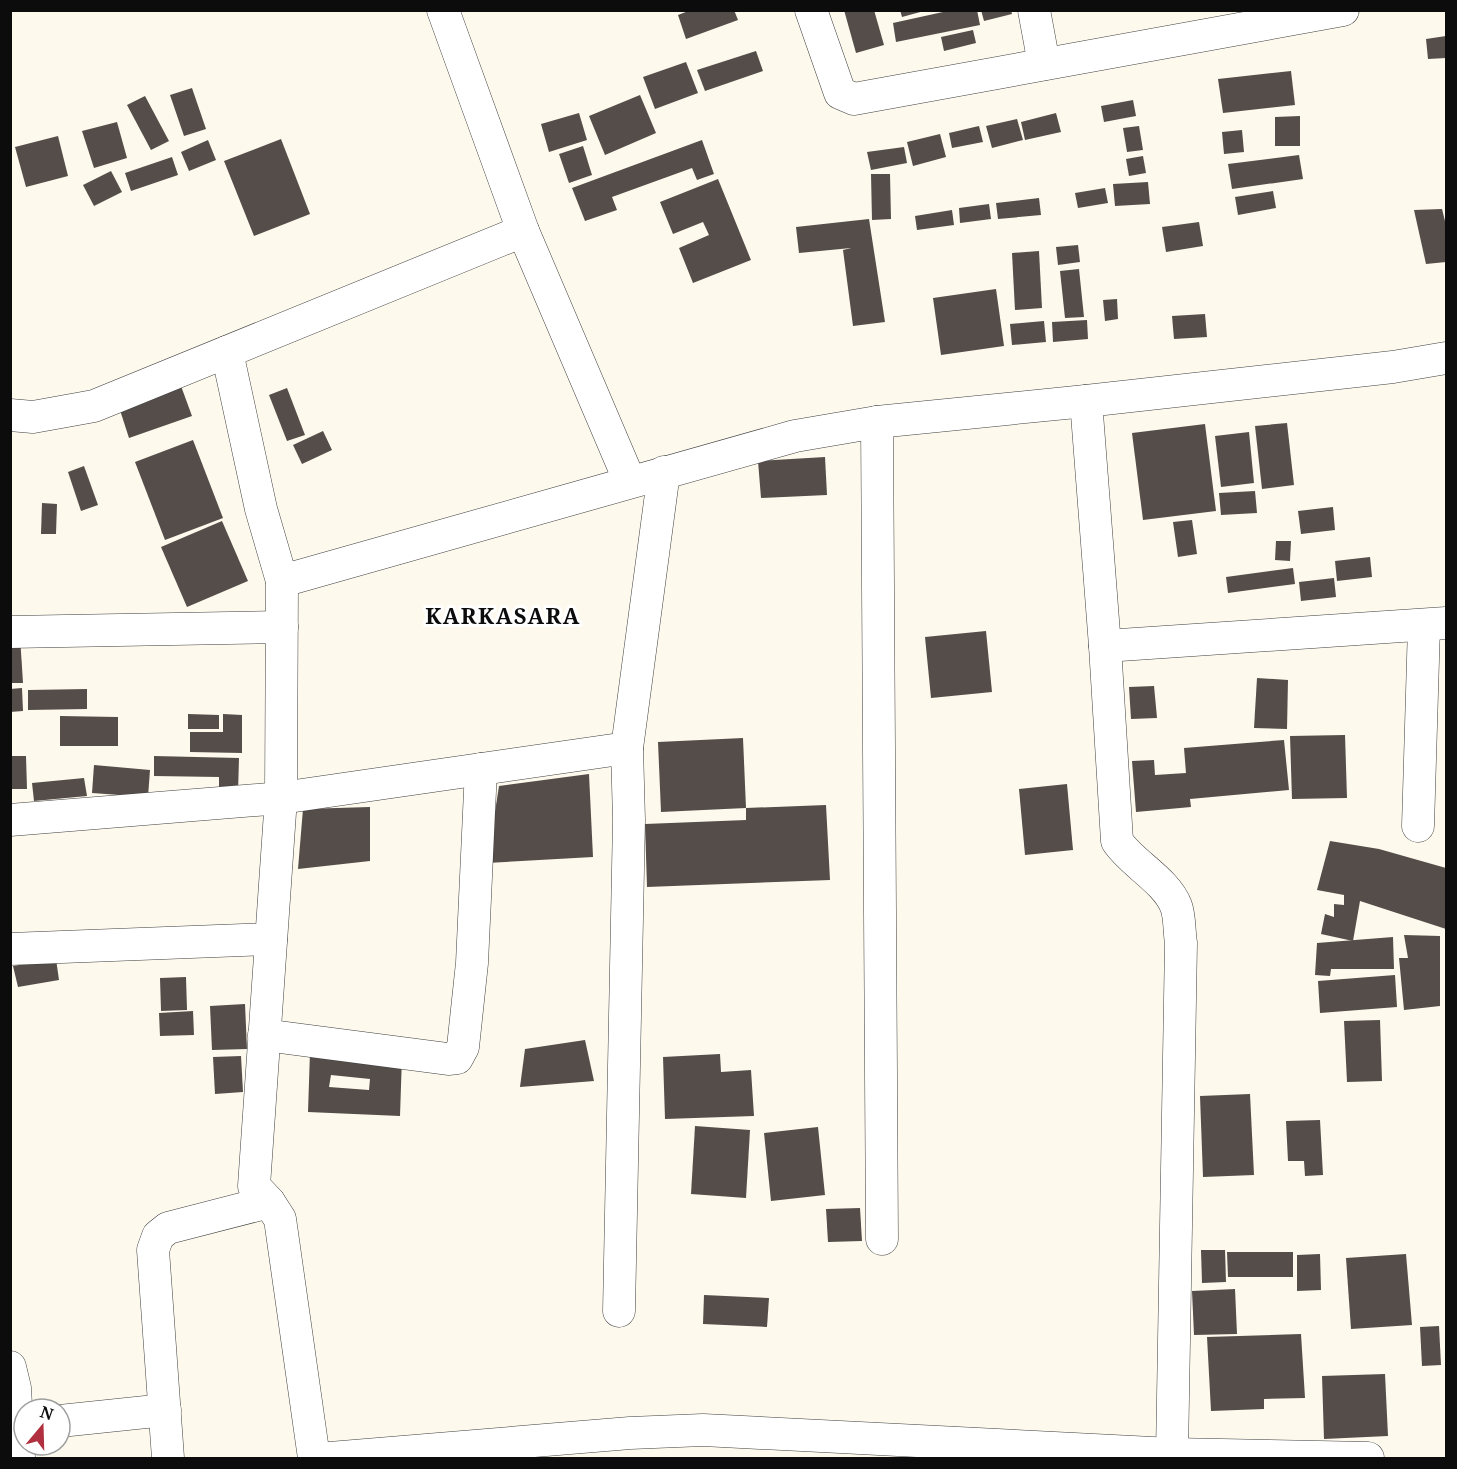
<svg xmlns="http://www.w3.org/2000/svg" width="1457" height="1469" viewBox="0 0 1457 1469" font-family="'Noto Serif',serif">
<style>
.building{fill:#544d49;fill-rule:evenodd}
.lines{fill:none;stroke-linecap:round;stroke-linejoin:round}
.street-casing{stroke:#3f3f3f;stroke-width:33}
.street{stroke:#fff;stroke-width:32}
.labels{text-anchor:middle;stroke-width:6;stroke-linejoin:round;paint-order:stroke}
.district-label{font-size:22px;font-weight:bold;letter-spacing:1.5px;fill:#0c0c0c;stroke:#fff}
</style>
<rect width="100%" height="100%" fill="#fef9ed"/>
<g class="building">
<polygon points="691,10 734,10 738,20 686,39 678,15"/>
<polygon points="844,10 874,10 884,45 856,53"/>
<polygon points="900,10 924,10 924,11 902,17"/>
<polygon points="952,10 977,10 980,25 896,42 893,23"/>
<polygon points="981,10 1011,10 1012,14 984,21"/>
<polygon points="973,30 976,43 944,51 941,37"/>
<polygon points="1446,36 1446,58 1428,59 1426,39"/>
<polygon points="756,51 763,71 705,91 697,70"/>
<polygon points="686,62 698,93 655,109 643,77"/>
<polygon points="1291,71 1295,105 1223,113 1218,79"/>
<polygon points="192,88 206,129 184,136 170,95"/>
<polygon points="640,95 656,133 605,155 589,116"/>
<polygon points="145,96 169,141 151,150 127,105"/>
<polygon points="1133,100 1136,116 1104,122 1101,106"/>
<polygon points="579,113 587,140 549,152 541,124"/>
<polygon points="1056,113 1061,132 1025,140 1021,122"/>
<polygon points="1300,116 1300,146 1275,146 1275,117"/>
<polygon points="1017,119 1023,140 992,148 986,126"/>
<polygon points="117,122 127,158 94,168 82,131"/>
<polygon points="979,126 983,142 952,148 949,133"/>
<polygon points="1139,126 1143,150 1127,152 1123,128"/>
<polygon points="1242,130 1244,152 1224,154 1222,132"/>
<polygon points="940,134 946,157 913,166 907,142"/>
<polygon points="58,136 68,176 26,187 15,147"/>
<polygon points="281,139 310,214 254,236 224,161"/>
<polygon points="208,140 216,160 189,171 181,152"/>
<polygon points="702,140 714,174 697,180 692,168 612,197 617,210 585,221 572,188"/>
<polygon points="583,146 592,175 569,183 559,154"/>
<polygon points="904,147 907,163 871,170 867,152"/>
<polygon points="1299,155 1303,179 1232,189 1228,164"/>
<polygon points="1143,156 1146,173 1129,176 1126,159"/>
<polygon points="172,157 178,175 131,191 125,173"/>
<polygon points="111,171 122,192 94,206 83,185"/>
<polygon points="871,174 890,174 891,219 872,220"/>
<polygon points="718,179 751,260 693,283 679,248 709,235 703,222 673,234 660,202"/>
<polygon points="1148,182 1150,204 1115,206 1113,184"/>
<polygon points="1105,188 1108,203 1078,208 1075,193"/>
<polygon points="1273,191 1276,208 1238,215 1235,197"/>
<polygon points="1039,198 1041,215 998,219 996,203"/>
<polygon points="989,204 991,219 960,223 959,208"/>
<polygon points="1442,209 1446,225 1446,262 1426,264 1414,210"/>
<polygon points="952,210 954,225 917,230 915,216"/>
<polygon points="869,219 885,322 853,326 843,250 851,248 799,253 796,227"/>
<polygon points="1199,222 1203,246 1166,252 1162,227"/>
<polygon points="1078,245 1080,262 1058,265 1056,247"/>
<polygon points="1039,251 1042,308 1015,310 1012,253"/>
<polygon points="1079,269 1084,317 1065,318 1060,271"/>
<polygon points="996,289 1004,346 941,355 933,298"/>
<polygon points="1117,299 1118,319 1105,321 1103,300"/>
<polygon points="1205,314 1207,337 1174,339 1172,316"/>
<polygon points="1087,320 1088,339 1053,342 1052,322"/>
<polygon points="1044,321 1046,342 1012,345 1010,324"/>
<polygon points="181,386 192,416 129,438 119,407"/>
<polygon points="287,388 305,435 287,441 269,395"/>
<polygon points="1287,423 1294,485 1262,489 1255,426"/>
<polygon points="1205,424 1216,511 1143,520 1132,433"/>
<polygon points="323,431 332,450 302,464 293,445"/>
<polygon points="1249,432 1254,483 1221,487 1215,436"/>
<polygon points="193,440 223,518 165,540 135,462"/>
<polygon points="825,457 827,495 761,498 758,461"/>
<polygon points="84,466 98,505 81,511 68,472"/>
<polygon points="1255,491 1257,513 1221,515 1219,493"/>
<polygon points="42,503 57,504 56,534 41,534"/>
<polygon points="1333,507 1335,530 1301,534 1298,511"/>
<polygon points="1192,520 1197,554 1178,557 1173,522"/>
<polygon points="222,521 248,581 187,607 161,547"/>
<polygon points="1276,541 1291,541 1290,561 1275,560"/>
<polygon points="1370,557 1372,577 1337,581 1335,561"/>
<polygon points="1293,568 1295,584 1228,593 1226,577"/>
<polygon points="1334,578 1336,597 1301,601 1299,582"/>
<polygon points="986,631 992,692 931,698 925,637"/>
<polygon points="10,636 20,636 23,683 10,683"/>
<polygon points="1257,678 1288,680 1287,729 1254,728"/>
<polygon points="1154,686 1157,718 1131,719 1129,687"/>
<polygon points="22,688 23,711 10,712 10,689"/>
<polygon points="87,689 87,709 28,710 28,690"/>
<polygon points="188,714 219,715 219,729 188,729"/>
<polygon points="223,714 242,715 242,753 190,752 190,732 223,732"/>
<polygon points="60,716 118,717 118,746 60,746"/>
<polygon points="1345,735 1347,798 1292,799 1290,736"/>
<polygon points="743,738 746,808 661,812 658,742"/>
<polygon points="1284,740 1289,790 1190,799 1191,807 1136,812 1132,761 1154,760 1155,775 1186,773 1184,748"/>
<polygon points="10,756 26,756 27,789 10,789"/>
<polygon points="154,756 239,758 238,794 219,794 219,777 154,776"/>
<polygon points="94,765 150,770 148,797 92,793"/>
<polygon points="589,774 593,857 487,863 499,786"/>
<polygon points="84,778 87,796 34,801 32,783"/>
<polygon points="1067,784 1073,850 1025,855 1019,789"/>
<polygon points="826,805 830,880 647,887 645,824 746,820 746,808"/>
<polygon points="370,807 370,861 298,869 303,809"/>
<polygon points="1330,841 1379,849 1446,868 1446,929 1360,901 1353,941 1321,934 1325,914 1334,917 1334,904 1344,905 1344,895 1317,890"/>
<polygon points="1404,935 1440,936 1440,1006 1404,1010 1399,958 1408,958"/>
<polygon points="1393,937 1394,969 1331,969 1330,976 1315,975 1317,943"/>
<polygon points="56,959 59,980 18,987 13,966"/>
<polygon points="1395,975 1397,1007 1320,1013 1318,981"/>
<polygon points="186,977 187,1010 161,1011 160,978"/>
<polygon points="245,1004 247,1049 212,1050 210,1006"/>
<polygon points="193,1011 194,1035 160,1036 159,1013"/>
<polygon points="1380,1020 1382,1081 1347,1082 1344,1021"/>
<polygon points="585,1040 594,1081 520,1087 525,1049"/>
<path d="M310,1052L402,1056L400,1116L308,1112ZM331,1075L370,1079L369,1090L329,1087Z"/>
<polygon points="720,1054 721,1072 751,1070 754,1116 665,1119 663,1057"/>
<polygon points="241,1056 243,1092 215,1094 213,1057"/>
<polygon points="1250,1094 1254,1175 1203,1177 1200,1096"/>
<polygon points="1320,1120 1323,1175 1305,1176 1304,1161 1288,1161 1286,1121"/>
<polygon points="695,1126 750,1130 746,1198 691,1194"/>
<polygon points="818,1127 825,1195 771,1201 764,1133"/>
<polygon points="860,1208 862,1241 828,1242 826,1209"/>
<polygon points="1201,1250 1225,1250 1226,1282 1202,1283"/>
<polygon points="1227,1252 1293,1252 1293,1277 1228,1277"/>
<polygon points="1320,1254 1321,1290 1297,1291 1297,1255"/>
<polygon points="1406,1254 1412,1325 1351,1329 1346,1258"/>
<polygon points="1235,1289 1237,1334 1194,1335 1192,1291"/>
<polygon points="704,1295 769,1298 767,1327 703,1324"/>
<polygon points="1439,1326 1441,1365 1422,1366 1420,1327"/>
<polygon points="1301,1334 1305,1398 1264,1399 1264,1409 1211,1411 1207,1337"/>
<polygon points="1385,1374 1388,1436 1324,1439 1322,1376"/>
</g>
<g class="lines">
<defs>
<g id="street">
<polyline points="443,10 523,231 630,482"/>
<polyline points="811,10 840,93 854,99 1343,10"/>
<polyline points="1034,10 1044,64"/>
<polyline points="227,352 261,509 282,581 281,798 254,1186 269,1202 280,1219 314,1458"/>
<path d="M1086,401L1105,646L1117,841C1131,863 1166,880 1176,906C1180,916 1179,931 1181,943L1172,1454"/>
<polyline points="10,415 33,417 94,406 523,231"/>
<polyline points="877,422 882,1239"/>
<polyline points="282,581 795,436 877,422 1086,401 1393,367 1446,358"/>
<polyline points="10,632 282,627"/>
<polyline points="1105,646 1446,623"/>
<polyline points="10,820 281,798 627,748"/>
<polyline points="1418,826 1424,626"/>
<polyline points="10,949 271,939"/>
<polyline points="264,1035 448,1059 457,1058 463,1047 472,963 481,769"/>
<polyline points="619,1311 629,820 627,748 664,472"/>
<polyline points="10,1367 15,1388 19,1458"/>
<polyline points="60,1421 165,1410"/>
<polyline points="168,1458 153,1250 158,1236 168,1228 269,1202"/>
<polyline points="330,1458 630,1433 703,1430 1172,1454 1368,1458"/>
</g>
</defs>
<use href="#street" class="street-casing"/>
<use href="#street" class="street"/>
</g>
<g class="labels">
<g class="district-label">
<text x="503" y="624">KARKASARA</text>
</g>
</g>
<rect width="1457" height="1469" fill="none" stroke="#0c0c0c" stroke-width="24"/>
<g transform="translate(42 1427) rotate(19)"><circle r="28" fill="#ffffff" stroke="#9e9e9e" stroke-width="1.5"/>
<path d="M0-4.5L10 22L0 15L-10 22Z" fill="#b0303f"/>
<text y="-9" font-size="16" font-weight="bold" text-anchor="middle" fill="#0c0c0c">N</text>
</g>
</svg>
